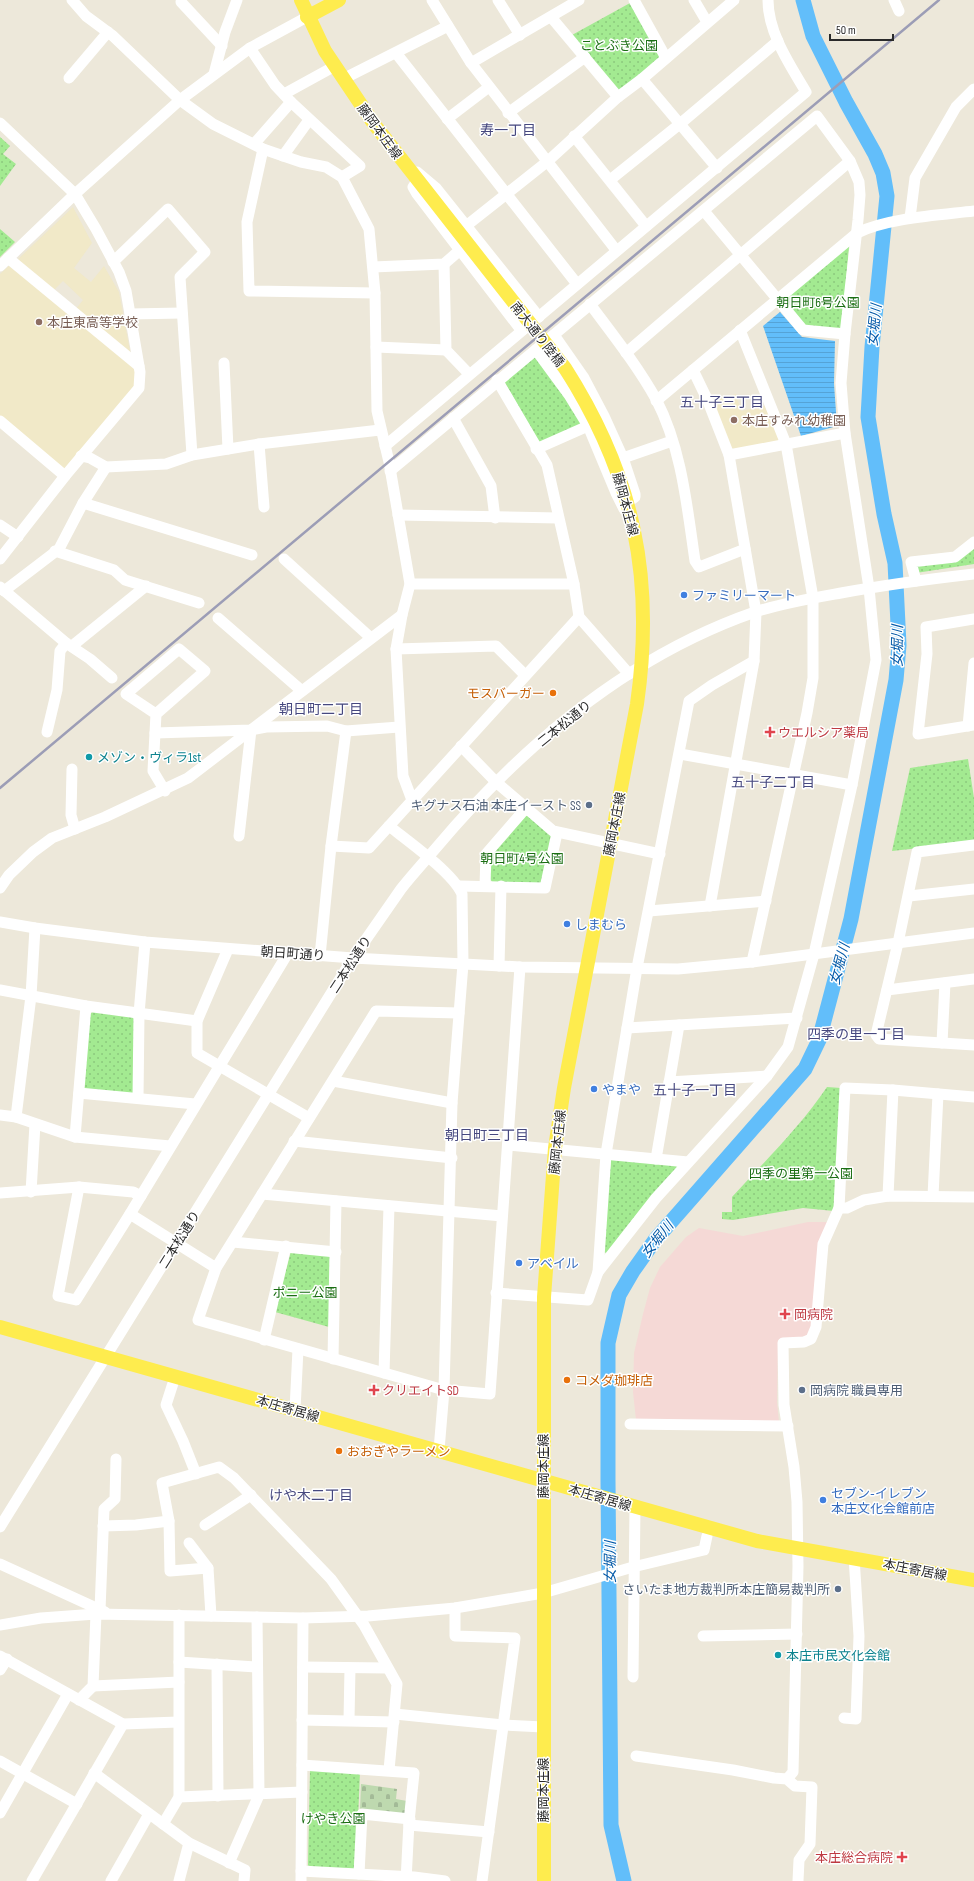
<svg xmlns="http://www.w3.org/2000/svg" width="974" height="1881" viewBox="0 0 974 1881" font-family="'Sofia Sans Condensed','Noto Sans JP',sans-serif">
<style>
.education{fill:#f1e9c8}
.medical{fill:#f5d9d6}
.cemetery{fill:url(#cemetery-stones)}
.park{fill:url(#park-dots)}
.water{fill:url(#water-rules)}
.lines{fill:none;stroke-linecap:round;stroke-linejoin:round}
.river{stroke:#62befa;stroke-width:15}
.minor{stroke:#fff;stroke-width:11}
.major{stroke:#feec4e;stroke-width:14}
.rail{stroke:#9c9db6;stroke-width:2.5}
.education-dot{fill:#8d6e63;stroke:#fff;stroke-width:1.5}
.shop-dot{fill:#3f7fe0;stroke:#fff;stroke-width:1.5}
.food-dot{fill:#e8710a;stroke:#fff;stroke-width:1.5}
.health-dot{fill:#e0444e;stroke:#fff;stroke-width:1.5}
.culture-dot{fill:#0f9aa8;stroke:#fff;stroke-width:1.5}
.service-dot{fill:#5c6f8a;stroke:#fff;stroke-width:1.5}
.labels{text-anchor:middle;stroke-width:3;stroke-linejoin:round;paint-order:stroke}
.park-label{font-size:13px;fill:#1a6e13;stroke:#fff}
.street-label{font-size:13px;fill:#2a2a2a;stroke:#fff}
.education-label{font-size:13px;fill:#785e54;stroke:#fff;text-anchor:start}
.shop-label{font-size:13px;fill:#366cbe;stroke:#fff;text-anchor:start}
.food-label{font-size:13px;fill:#c56008;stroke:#fff;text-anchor:start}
.health-label{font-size:13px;fill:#be3a42;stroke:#fff;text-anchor:start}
.culture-label{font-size:13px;fill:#0d838f;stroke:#fff;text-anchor:start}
.service-label{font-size:13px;fill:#4e5e75;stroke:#fff;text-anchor:end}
.neighbourhood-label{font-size:14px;fill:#46487f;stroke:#fff}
.water-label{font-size:14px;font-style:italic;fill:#0058a7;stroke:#fff}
</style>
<defs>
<pattern id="cemetery-stones" width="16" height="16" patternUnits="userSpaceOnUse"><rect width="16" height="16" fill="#bed9af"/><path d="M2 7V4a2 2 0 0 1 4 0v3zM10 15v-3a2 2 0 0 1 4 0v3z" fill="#a3ba97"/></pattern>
<pattern id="park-dots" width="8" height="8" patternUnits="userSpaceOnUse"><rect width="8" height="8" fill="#a3ea91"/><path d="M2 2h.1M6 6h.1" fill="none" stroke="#8cc97d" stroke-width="1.8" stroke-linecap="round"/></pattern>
<pattern id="water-rules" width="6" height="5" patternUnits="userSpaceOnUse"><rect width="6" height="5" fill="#62befa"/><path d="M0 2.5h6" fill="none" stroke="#55a3d6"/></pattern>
</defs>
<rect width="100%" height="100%" fill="#ede8da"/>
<g class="education">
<polygon points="73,207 92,243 74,268 91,282 104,266 119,292 131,356 75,310 83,300 63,281 53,291 16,261"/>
<polygon points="11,264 135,369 135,387 64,470 0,416 0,274"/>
<polygon points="736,394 741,411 768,405 779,441 734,449 730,448 713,401"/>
</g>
<polygon class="medical" points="808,1222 829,1222 812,1329 808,1336 778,1340 777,1402 779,1422 636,1420 633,1392 634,1353 643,1314 650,1288 660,1267 686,1237 699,1228 743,1236"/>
<polygon class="cemetery" points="361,1784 397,1789 396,1799 407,1801 405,1817 360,1810"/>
<g class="park">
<polygon points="630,3 659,53 660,59 621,91 618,90 572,35"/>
<polygon points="0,137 10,146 3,154 16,164 0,186"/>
<polygon points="0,229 15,242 0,257"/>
<polygon points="847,245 849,247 842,329 804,327 784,302 784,297"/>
<polygon points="533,356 538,357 554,378 581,423 580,425 539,443 504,381"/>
<polygon points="974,544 974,564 916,573 914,565 959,558"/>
<polygon points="968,759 974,798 974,842 892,851 910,768"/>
<polygon points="525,816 529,816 552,833 541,885 493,883 490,879 490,856"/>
<polygon points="94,1011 132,1017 135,1020 134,1094 85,1089 83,1087 90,1014"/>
<path d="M827,1087L841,1088L834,1211L803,1208L733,1220L722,1219V1212H732V1197C765,1161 800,1127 827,1087Z"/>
<polygon points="611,1160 674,1164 678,1168 607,1253 602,1252"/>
<polygon points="291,1251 330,1255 329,1327 275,1312"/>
<polygon points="312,1768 360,1772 356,1867 353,1871 310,1868 308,1865 310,1771"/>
</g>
<polygon class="water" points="780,312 802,337 835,341 834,384 837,426 801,436 763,326"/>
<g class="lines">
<polyline class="river" points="624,1881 611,1825 608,1480 608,1343 619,1295 633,1271 655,1240 805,1069 819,1040 851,919 896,680 899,645 895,563 884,514 868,417 872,347 887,196 883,173 875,154 846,102 813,36 803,0"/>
<g class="minor">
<polyline points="72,0 86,16 113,36 180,100 213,124 263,149 301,162 326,167 342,177 369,229 375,293 377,411 389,462 410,584 402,615 396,649 403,776 412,800"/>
<polyline points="432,0 471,63 616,250"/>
<polyline points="498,0 520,35"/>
<polyline points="634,0 666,58"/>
<polyline points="694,0 707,22"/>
<polyline points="894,0 899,11"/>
<polyline points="181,2 222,46"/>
<polyline points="551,17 618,97"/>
<polyline points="250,48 275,85 291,102 360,166 342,177"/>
<polyline points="396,53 577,284"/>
<polyline points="471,63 579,0"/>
<polyline points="214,74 225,32 237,0"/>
<polyline points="69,78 108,32"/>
<polyline points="343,79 448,26"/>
<polyline points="642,79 717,168"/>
<polyline points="284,94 335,66"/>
<polyline points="508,113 585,57"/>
<polyline points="447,119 489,87"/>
<polyline points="0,123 75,194 96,229 119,272 126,291 140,372 139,388 65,476 0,559"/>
<polyline points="574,136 646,226"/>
<polyline points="254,144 291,102"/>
<polyline points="263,149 247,222 249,291 375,293"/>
<polyline points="283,156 309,120"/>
<polyline points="417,172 436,188 539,317"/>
<polyline points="610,180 681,123 778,41"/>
<polyline points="417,181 413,187 417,194 521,330"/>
<polyline points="704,211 803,330 845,334"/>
<polyline points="910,218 915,178 956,107 974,89"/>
<polyline points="466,226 548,161 618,97 642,79 734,0"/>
<polyline points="8,258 139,366"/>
<polyline points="113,262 168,209 205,252 180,277 192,455"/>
<polyline points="444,264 446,350 469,374"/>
<polyline points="0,266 75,194 180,100 250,48 307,17"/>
<polyline points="373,267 444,264 460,250"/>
<path d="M590,304C613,335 637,365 656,399C682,449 687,507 695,561L699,567L745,549"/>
<polyline points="130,314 182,313"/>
<polyline points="740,330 786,444 813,598 813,678 807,713 752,962"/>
<polyline points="554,335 584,378 604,416 623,458 635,494 635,497 628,502"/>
<polyline points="376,347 446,350"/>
<polyline points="536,350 569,395 588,426 616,493 624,509"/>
<polyline points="626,353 850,161"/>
<polyline points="224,363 228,449"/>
<polyline points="693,370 707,399 729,455 756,612 754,661 710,906"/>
<polyline points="497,380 547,465 574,584 579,617 629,674"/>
<path d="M656,401L857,233C887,218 940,215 974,211"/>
<polyline points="453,418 491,486 495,518"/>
<polyline points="0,421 65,476"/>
<polyline points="259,444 264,507"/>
<path d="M385,446L806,92C790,65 768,33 768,0"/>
<polyline points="536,449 588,426"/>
<polyline points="729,455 845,433"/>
<polyline points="81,456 90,458 106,467 166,464 192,455 259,444 380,430"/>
<polyline points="623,458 672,441"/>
<polyline points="390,471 817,116 850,161 859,182 860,195 858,220 845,334 841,383 845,433 869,588 876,660 852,785 814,954 788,1047 767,1076 656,1198 598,1272"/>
<polyline points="83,503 252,555"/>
<polyline points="398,515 558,518"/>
<polyline points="0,525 18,537"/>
<polyline points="55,551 114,570 125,580 199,603"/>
<polyline points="284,559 371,638"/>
<polyline points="916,581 911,562 955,557 974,542"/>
<polyline points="410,584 574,584"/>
<polyline points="0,587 66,643 90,659 112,678"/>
<polyline points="4,591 59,549 83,503 106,467"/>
<polyline points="218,618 302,691"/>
<polyline points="974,619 926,627 927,654 918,734 974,725"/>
<polyline points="72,646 146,586"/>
<polyline points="396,649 496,646 525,675"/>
<polyline points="156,714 126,694 179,649 205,671 156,714 153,771 165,791"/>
<polyline points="968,726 974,663"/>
<polyline points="47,732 57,690 60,651 66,643"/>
<polyline points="155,733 251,730 266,727 327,726 346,731 399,727"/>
<polyline points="461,746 496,782 553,831 660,854"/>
<polyline points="680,754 852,785"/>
<polyline points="72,769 71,815 75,829"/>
<path d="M389,826C408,841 453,873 462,894L463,964L452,1103L444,1390L439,1450"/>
<polyline points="239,836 251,730"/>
<polyline points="974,845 917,852 898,943 876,1035 879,1039 974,1045"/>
<polyline points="331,846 369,848 579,617"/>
<polyline points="459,886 545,888 557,833"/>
<polyline points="485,886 486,854 526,808"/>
<polyline points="0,888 9,875 33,852 52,838 105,817 188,778 402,615"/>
<polyline points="909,896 974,889"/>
<polyline points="649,911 766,901"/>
<polyline points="0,922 35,928 145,942 353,958 520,967 678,969 752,962 974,933"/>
<polyline points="228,949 197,1021 197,1053 309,1118"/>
<polyline points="320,956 331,846 346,731"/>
<polyline points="499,966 501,886"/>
<polyline points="0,990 86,1006 197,1021"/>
<polyline points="887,990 974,979"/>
<polyline points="459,1013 376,1011 216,1268 198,1320 444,1390 490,1394 520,967"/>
<polyline points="627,1028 797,1018"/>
<polyline points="942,1043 945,983"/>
<polyline points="333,1081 452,1103"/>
<polyline points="669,1082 767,1076"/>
<polyline points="79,1093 195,1104"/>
<polyline points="138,1098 139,1014 145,942"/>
<polyline points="0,1115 16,1117 75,1137 170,1146"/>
<polyline points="16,1117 31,996 35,928"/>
<polyline points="75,1137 86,1006"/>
<polyline points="294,1141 452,1158"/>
<polyline points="508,1145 688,1162"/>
<polyline points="656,1159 679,1025"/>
<polyline points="79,1187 58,1296 76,1300 130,1214 288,953"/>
<polyline points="31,1192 35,1124"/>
<polyline points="0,1193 79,1187 133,1192 141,1196"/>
<polyline points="262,1194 502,1216"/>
<polyline points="888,1196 893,1090"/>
<polyline points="933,1196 938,1094"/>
<polyline points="839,1208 847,1208 864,1200 888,1196 974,1197"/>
<polyline points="130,1214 216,1268"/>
<polyline points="233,1242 336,1252"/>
<polyline points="496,1293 588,1300 598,1272 606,1154 637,968 689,701 712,685 754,661"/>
<polyline points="264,1340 286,1246"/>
<polyline points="333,1359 336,1201"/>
<polyline points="384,1373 389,1206"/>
<polyline points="175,1377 166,1405 183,1441 196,1474"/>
<polyline points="295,1410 298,1349"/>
<polyline points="630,1424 788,1426"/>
<polyline points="205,1525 251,1495"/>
<polyline points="103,1526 136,1525 169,1521"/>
<path d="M0,1527L353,958C369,935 385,912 401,889C412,875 424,862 436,848C522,746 628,656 755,612C783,603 813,598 841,593C885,585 930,579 974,574"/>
<polyline points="189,1543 208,1568"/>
<polyline points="0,1564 105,1612"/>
<polyline points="455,1608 455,1636 515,1638 482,1881"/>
<polyline points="100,1610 104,1509 115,1499 116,1459"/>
<polyline points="211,1616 208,1568 170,1571 169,1521 162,1483 219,1467 234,1478 331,1579 364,1625 397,1684 389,1770"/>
<polyline points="0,1625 41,1618 96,1614 303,1618 368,1616 455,1608 543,1593 633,1567 704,1550 707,1536"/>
<polyline points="703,1636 797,1634"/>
<polyline points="0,1656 123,1724 178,1722"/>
<polyline points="179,1662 257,1667"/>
<polyline points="217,1664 218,1796"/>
<polyline points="303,1667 387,1668"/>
<polyline points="0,1670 7,1659"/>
<polyline points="633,1677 635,1507"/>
<polyline points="93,1686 179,1682"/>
<polyline points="79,1700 93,1686 96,1614"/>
<polyline points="395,1714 503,1725 543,1727"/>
<polyline points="844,1718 856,1719 859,1636 854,1557"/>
<polyline points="302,1720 394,1722"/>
<polyline points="349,1720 350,1668"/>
<polyline points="636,1756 733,1770 774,1778 787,1779 795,1786 812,1787 810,1844 799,1860 798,1881"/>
<polyline points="0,1761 77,1804"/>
<polyline points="302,1765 414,1773 409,1822 406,1881"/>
<polyline points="94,1773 189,1843 245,1870 244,1881"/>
<polyline points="787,1779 793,1772 798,1566 797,1502 794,1467 784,1405 783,1343 804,1342 811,1339 816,1327 823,1244 839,1208 845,1088 893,1090 974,1097"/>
<polyline points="179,1797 302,1792"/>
<polyline points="0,1813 68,1694"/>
<polyline points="163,1824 179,1797 179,1615"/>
<polyline points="409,1825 489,1832"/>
<polyline points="229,1863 259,1795 257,1617"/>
<polyline points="301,1871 414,1877 445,1881"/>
<polyline points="359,1874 362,1814 410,1819"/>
<polyline points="32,1881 123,1724"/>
<polyline points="111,1881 149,1814"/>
<polyline points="179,1881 189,1843"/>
<polyline points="301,1881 303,1618"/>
</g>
<g class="major">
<path d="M301,0L325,51L374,124L565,368C634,476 655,578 637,704L564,1088L555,1148L544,1297V1881"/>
<polyline points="307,17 339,0"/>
<polyline points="0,1327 757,1541 974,1580"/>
</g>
<polyline class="rail" points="0,788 939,0"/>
</g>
<g class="education-dot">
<circle cx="39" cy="322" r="4"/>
<circle cx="734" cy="420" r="4"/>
</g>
<g class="shop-dot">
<circle cx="684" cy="595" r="4"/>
<circle cx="567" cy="924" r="4"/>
<circle cx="594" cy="1089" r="4"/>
<circle cx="519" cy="1263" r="4"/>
<circle cx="823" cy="1500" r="4"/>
</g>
<g class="food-dot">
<circle cx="553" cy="693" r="4"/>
<circle cx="567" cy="1380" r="4"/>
<circle cx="339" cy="1451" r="4"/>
</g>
<g class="health-dot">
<path d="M768 726h4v4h4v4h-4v4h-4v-4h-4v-4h4z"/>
<path d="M783 1308h4v4h4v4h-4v4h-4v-4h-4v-4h4z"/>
<path d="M372 1384h4v4h4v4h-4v4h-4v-4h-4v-4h4z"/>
<path d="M900 1851h4v4h4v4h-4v4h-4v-4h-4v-4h4z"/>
</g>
<g class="culture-dot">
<circle cx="89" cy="757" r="4"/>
<circle cx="778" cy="1655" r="4"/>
</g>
<g class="service-dot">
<circle cx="589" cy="805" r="4"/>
<circle cx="802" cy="1390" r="4"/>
<circle cx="838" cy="1589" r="4"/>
</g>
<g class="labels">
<g class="park-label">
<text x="619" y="50">ことぶき公園</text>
<text x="818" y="307">朝日町6号公園</text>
<text x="522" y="863">朝日町4号公園</text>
<text x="801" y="1178">四季の里第一公園</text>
<text x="305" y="1297">ポニー公園</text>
<text x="333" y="1823">けやき公園</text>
</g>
<g class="street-label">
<text transform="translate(380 131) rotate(54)" y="5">藤岡本庄線</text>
<text transform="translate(538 334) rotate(52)" y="5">南大通り陸橋</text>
<text transform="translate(626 504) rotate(75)" y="5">藤岡本庄線</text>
<text transform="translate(564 723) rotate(-39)" y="5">二本松通り</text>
<text transform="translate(614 824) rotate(-79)" y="5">藤岡本庄線</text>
<text transform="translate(293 953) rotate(4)" y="5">朝日町通り</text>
<text transform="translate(350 964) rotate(-57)" y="5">二本松通り</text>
<text transform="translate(557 1142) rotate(-84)" y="5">藤岡本庄線</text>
<text transform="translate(179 1239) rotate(-58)" y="5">二本松通り</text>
<text transform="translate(288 1408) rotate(16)" y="5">本庄寄居線</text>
<text transform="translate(543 1466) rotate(-90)" y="5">藤岡本庄線</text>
<text transform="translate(600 1497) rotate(16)" y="5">本庄寄居線</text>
<text transform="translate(915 1569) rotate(11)" y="5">本庄寄居線</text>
<text transform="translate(543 1790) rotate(-90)" y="5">藤岡本庄線</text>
</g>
<g class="education-label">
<text x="47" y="327">本庄東高等学校</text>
<text x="742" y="425">本庄すみれ幼稚園</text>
</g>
<g class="shop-label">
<text x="692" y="600">ファミリーマート</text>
<text x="575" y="929">しまむら</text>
<text x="602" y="1094">やまや</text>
<text x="527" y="1268">アベイル</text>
<text x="831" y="1498">セブン-イレブン<tspan x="831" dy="15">本庄文化会館前店</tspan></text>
</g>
<g class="food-label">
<text x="545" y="698" text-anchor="end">モスバーガー</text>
<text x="575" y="1385">コメダ珈琲店</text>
<text x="347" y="1456">おおぎやラーメン</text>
</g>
<g class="health-label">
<text x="778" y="737">ウエルシア薬局</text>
<text x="794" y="1319">岡病院</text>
<text x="382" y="1395">クリエイトSD</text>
<text x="893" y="1862" text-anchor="end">本庄総合病院</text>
</g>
<g class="culture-label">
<text x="97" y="762">メゾン・ヴィラ1st</text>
<text x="786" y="1660">本庄市民文化会館</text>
</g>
<g class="service-label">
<text x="581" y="810">キグナス石油 本庄イースト SS</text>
<text x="810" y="1395" text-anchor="start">岡病院 職員専用</text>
<text x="830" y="1594">さいたま地方裁判所本庄簡易裁判所</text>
</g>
<g class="neighbourhood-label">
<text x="508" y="135">寿一丁目</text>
<text x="722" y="407">五十子三丁目</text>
<text x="321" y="714">朝日町二丁目</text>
<text x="773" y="787">五十子二丁目</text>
<text x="856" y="1039">四季の里一丁目</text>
<text x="695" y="1095">五十子一丁目</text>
<text x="487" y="1140">朝日町三丁目</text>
<text x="311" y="1500">けや木二丁目</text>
</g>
<g class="water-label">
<text transform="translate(874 325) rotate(-84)" y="5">女堀川</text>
<text transform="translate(897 646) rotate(-89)" y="5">女堀川</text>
<text transform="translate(839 964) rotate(-75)" y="5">女堀川</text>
<text transform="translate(657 1239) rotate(-51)" y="5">女堀川</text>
<text transform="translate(610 1562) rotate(-90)" y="5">女堀川</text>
</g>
</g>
<path d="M830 34v6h63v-6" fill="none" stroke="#2a2a2a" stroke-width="2"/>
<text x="836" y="34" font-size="12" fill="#2a2a2a" stroke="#ffffff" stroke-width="3" paint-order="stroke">50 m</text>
</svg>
